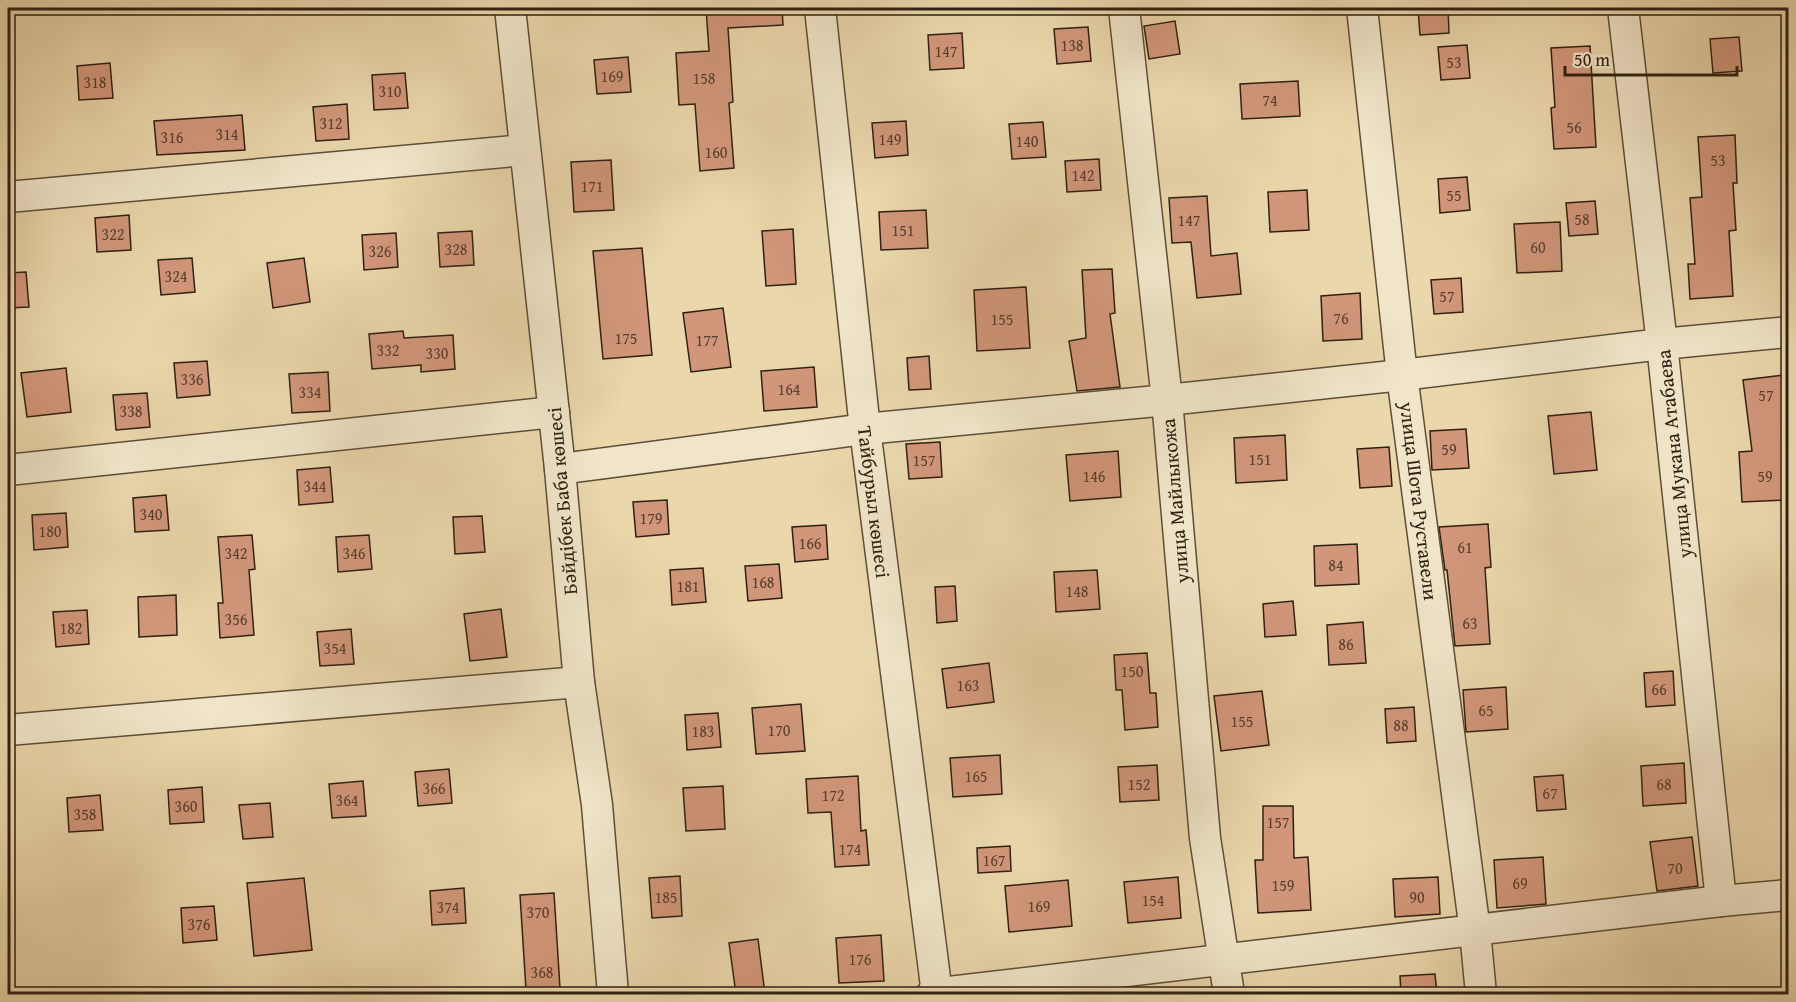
<svg xmlns="http://www.w3.org/2000/svg" width="1796" height="1002" viewBox="0 0 1796 1002" font-family="'Gentium Book Plus',serif">
<style>
.building{fill:#d2977b;stroke:#2f2112;stroke-width:1.5}
.lines{fill:none;stroke-linecap:round;stroke-linejoin:round}
.minor-casing{stroke:#5e4e38;stroke-width:33}
.minor{stroke:#f1e5c9;stroke-width:30}
.labels{text-anchor:middle;stroke-width:4.5;stroke-linejoin:round;paint-order:stroke}
.number-label{font-size:16px;fill:#583e2c}
.street-label{font-size:20px;fill:#2f2112;stroke:#f1e5c9}
</style>
<rect width="100%" height="100%" fill="#ead7ac"/>
<filter id="stains"><feTurbulence type="fractalNoise" baseFrequency=".00333" numOctaves="4"/><feColorMatrix values="0 0 0 0 .2 0 0 0 0 .09 0 0 0 0 .02 0 0 0 .5 -.17"/></filter>
<radialGradient id="worn" r=".72"><stop offset=".6" stop-color="#630" stop-opacity="0"/><stop offset="1" stop-color="#630" stop-opacity=".3"/></radialGradient>
<g class="building">
<polygon points="706,8 782,8 783,25 728,28 733,102 729,103 734,168 700,171 695,104 679,105 676,53 709,51"/>
<polygon points="1418,8 1448,8 1449,33 1420,35"/>
<polygon points="1175,21 1180,54 1149,59 1144,26"/>
<polygon points="1088,27 1091,61 1057,64 1054,29"/>
<polygon points="962,33 964,68 930,70 928,35"/>
<polygon points="1739,37 1742,71 1713,73 1710,39"/>
<polygon points="1467,45 1470,78 1441,80 1438,47"/>
<polygon points="1590,46 1596,147 1554,149 1551,108 1555,107 1551,48"/>
<polygon points="628,57 631,92 597,94 594,60"/>
<polygon points="110,63 113,98 79,100 77,66"/>
<polygon points="405,73 408,108 374,110 372,75"/>
<polygon points="1298,81 1300,116 1242,119 1240,84"/>
<polygon points="347,104 349,139 316,141 313,107"/>
<polygon points="242,115 245,150 157,155 154,121"/>
<polygon points="906,121 908,155 875,158 872,123"/>
<polygon points="1043,122 1046,157 1012,159 1009,124"/>
<polygon points="1735,135 1737,183 1733,183 1736,230 1729,231 1733,296 1690,299 1688,264 1695,264 1690,198 1702,197 1698,137"/>
<polygon points="1099,159 1101,190 1067,192 1065,161"/>
<polygon points="611,160 614,210 574,212 571,162"/>
<polygon points="1467,177 1470,210 1440,213 1438,179"/>
<polygon points="1307,190 1309,230 1270,232 1268,192"/>
<polygon points="1207,196 1211,256 1237,253 1241,294 1197,298 1191,242 1172,243 1169,198"/>
<polygon points="1595,201 1598,234 1569,236 1566,203"/>
<polygon points="926,210 928,248 881,250 879,212"/>
<polygon points="129,215 131,250 97,252 95,218"/>
<polygon points="1560,222 1562,271 1517,273 1514,224"/>
<polygon points="793,229 796,284 766,286 762,231"/>
<polygon points="472,231 474,265 440,267 438,233"/>
<polygon points="396,233 398,267 364,270 362,235"/>
<polygon points="642,248 652,355 603,359 593,251"/>
<polygon points="192,258 195,292 161,295 158,260"/>
<polygon points="304,258 310,302 273,308 267,263"/>
<polygon points="1112,269 1115,313 1110,314 1120,387 1077,391 1069,341 1086,338 1082,270"/>
<polygon points="26,272 29,307 8,308 8,273"/>
<polygon points="1461,278 1463,312 1434,314 1431,280"/>
<polygon points="1026,287 1030,348 977,351 974,290"/>
<polygon points="1360,293 1362,339 1323,341 1321,296"/>
<polygon points="723,308 731,367 691,372 683,313"/>
<polygon points="403,331 404,338 453,335 455,369 421,372 421,365 372,369 369,334"/>
<polygon points="929,356 931,389 909,390 907,358"/>
<polygon points="207,361 210,395 177,398 174,363"/>
<polygon points="814,367 817,407 764,411 761,371"/>
<polygon points="66,368 71,412 27,417 21,373"/>
<polygon points="328,372 330,411 292,413 289,374"/>
<polygon points="1784,375 1788,411 1788,500 1742,502 1739,452 1752,451 1743,380"/>
<polygon points="147,393 150,427 116,430 113,395"/>
<polygon points="1591,412 1597,470 1554,474 1548,416"/>
<polygon points="1466,429 1469,468 1432,470 1430,431"/>
<polygon points="1285,435 1287,480 1236,483 1234,438"/>
<polygon points="940,442 942,477 909,479 906,444"/>
<polygon points="1389,447 1392,486 1360,488 1357,449"/>
<polygon points="1118,451 1121,497 1070,501 1066,455"/>
<polygon points="330,467 333,502 299,505 297,470"/>
<polygon points="166,495 169,530 135,532 133,498"/>
<polygon points="667,500 669,534 636,537 633,502"/>
<polygon points="66,513 68,547 34,550 32,515"/>
<polygon points="482,516 485,552 455,554 453,517"/>
<polygon points="1488,524 1491,567 1485,568 1490,644 1455,646 1447,570 1445,570 1439,527"/>
<polygon points="826,525 828,559 795,562 792,527"/>
<polygon points="252,535 255,569 249,570 254,635 220,638 218,603 223,603 218,537"/>
<polygon points="369,535 372,569 338,572 336,537"/>
<polygon points="1357,544 1359,584 1315,586 1314,546"/>
<polygon points="779,564 782,598 748,601 745,566"/>
<polygon points="703,568 706,602 672,605 670,570"/>
<polygon points="1097,570 1100,609 1056,612 1054,572"/>
<polygon points="955,586 957,621 937,623 935,587"/>
<polygon points="176,595 177,635 139,637 138,597"/>
<polygon points="1293,601 1296,635 1265,637 1263,604"/>
<polygon points="501,609 507,657 470,661 464,614"/>
<polygon points="87,610 89,644 56,647 53,612"/>
<polygon points="1363,622 1366,663 1329,665 1327,625"/>
<polygon points="351,629 354,664 320,666 317,632"/>
<polygon points="1147,653 1150,693 1156,693 1158,727 1125,730 1122,690 1116,690 1114,655"/>
<polygon points="989,663 994,702 947,708 942,669"/>
<polygon points="1673,671 1675,705 1646,707 1644,673"/>
<polygon points="1506,687 1508,729 1466,732 1463,690"/>
<polygon points="1262,691 1269,745 1221,751 1214,696"/>
<polygon points="801,704 805,751 756,754 752,708"/>
<polygon points="1414,707 1416,741 1387,743 1385,709"/>
<polygon points="718,713 721,747 687,750 685,715"/>
<polygon points="1000,755 1002,794 953,797 950,758"/>
<polygon points="1684,763 1686,803 1643,806 1641,766"/>
<polygon points="1157,765 1159,800 1120,802 1118,767"/>
<polygon points="449,769 452,803 418,806 415,772"/>
<polygon points="1563,775 1566,809 1537,811 1534,777"/>
<polygon points="858,776 861,831 866,830 869,865 835,867 831,812 808,813 806,779"/>
<polygon points="363,781 366,816 332,818 329,784"/>
<polygon points="723,786 725,829 686,831 683,788"/>
<polygon points="202,787 204,822 170,824 168,790"/>
<polygon points="100,795 103,830 69,832 67,798"/>
<polygon points="270,803 273,837 243,839 239,805"/>
<polygon points="1263,806 1293,806 1294,858 1308,857 1311,910 1258,913 1255,860 1263,860"/>
<polygon points="1692,837 1698,886 1657,891 1650,842"/>
<polygon points="1010,846 1011,871 978,873 977,848"/>
<polygon points="1543,857 1546,904 1497,908 1494,860"/>
<polygon points="680,876 682,916 652,918 649,878"/>
<polygon points="1178,877 1181,918 1128,923 1124,882"/>
<polygon points="1438,877 1440,914 1395,917 1393,879"/>
<polygon points="304,878 312,950 254,956 247,883"/>
<polygon points="1068,880 1072,926 1009,932 1005,886"/>
<polygon points="464,888 466,923 432,925 430,891"/>
<polygon points="554,893 560,988 526,990 520,895"/>
<polygon points="214,906 217,940 183,943 181,908"/>
<polygon points="881,935 884,981 839,983 836,938"/>
<polygon points="758,939 765,994 736,994 729,943"/>
<polygon points="1435,974 1437,994 1401,994 1400,976"/>
</g>
<g class="lines">
<defs>
<g id="minor">
<polyline points="510,8 560,469 579,682 597,805 613,994"/>
<polyline points="820,8 865,429 937,994"/>
<polyline points="1124,8 1167,400 1205,838 1229,994"/>
<polyline points="1362,8 1402,375 1475,931 1481,994"/>
<polyline points="1623,8 1662,344 1721,901"/>
<polyline points="8,197 525,150"/>
<polyline points="560,469 865,429 1167,400 1402,375 1662,344 1788,332"/>
<polyline points="8,470 554,412"/>
<polyline points="8,730 579,682"/>
<polyline points="932,994 1721,901 1788,895"/>
</g>
</defs>
<use href="#minor" class="minor-casing"/>
<use href="#minor" class="minor"/>
</g>
<g class="labels">
<g class="number-label">
<text x="1072" y="51">138</text>
<text x="946" y="57">147</text>
<text x="1454" y="68">53</text>
<text x="612" y="82">169</text>
<text x="704" y="84">158</text>
<text x="95" y="88">318</text>
<text x="390" y="97">310</text>
<text x="1270" y="106">74</text>
<text x="331" y="129">312</text>
<text x="1574" y="133">56</text>
<text x="227" y="140">314</text>
<text x="172" y="143">316</text>
<text x="890" y="145">149</text>
<text x="1027" y="147">140</text>
<text x="716" y="158">160</text>
<text x="1718" y="166">53</text>
<text x="1083" y="181">142</text>
<text x="592" y="192">171</text>
<text x="1454" y="201">55</text>
<text x="1582" y="225">58</text>
<text x="1189" y="226">147</text>
<text x="903" y="236">151</text>
<text x="113" y="240">322</text>
<text x="1538" y="253">60</text>
<text x="456" y="255">328</text>
<text x="380" y="257">326</text>
<text x="176" y="282">324</text>
<text x="1447" y="302">57</text>
<text x="1341" y="324">76</text>
<text x="1002" y="325">155</text>
<text x="626" y="344">175</text>
<text x="707" y="346">177</text>
<text x="388" y="356">332</text>
<text x="437" y="359">330</text>
<text x="192" y="385">336</text>
<text x="789" y="395">164</text>
<text x="310" y="398">334</text>
<text x="1766" y="401">57</text>
<text x="131" y="417">338</text>
<text x="1449" y="455">59</text>
<text x="1260" y="465">151</text>
<text x="924" y="466">157</text>
<text x="1094" y="482">146</text>
<text x="1765" y="482">59</text>
<text x="315" y="492">344</text>
<text x="151" y="520">340</text>
<text x="651" y="524">179</text>
<text x="50" y="537">180</text>
<text x="810" y="549">166</text>
<text x="1465" y="553">61</text>
<text x="236" y="559">342</text>
<text x="354" y="559">346</text>
<text x="1336" y="571">84</text>
<text x="763" y="588">168</text>
<text x="688" y="592">181</text>
<text x="1077" y="597">148</text>
<text x="236" y="625">356</text>
<text x="1470" y="629">63</text>
<text x="71" y="634">182</text>
<text x="1346" y="650">86</text>
<text x="335" y="654">354</text>
<text x="1132" y="677">150</text>
<text x="968" y="691">163</text>
<text x="1659" y="695">66</text>
<text x="1486" y="716">65</text>
<text x="1242" y="727">155</text>
<text x="1401" y="731">88</text>
<text x="779" y="736">170</text>
<text x="703" y="737">183</text>
<text x="976" y="782">165</text>
<text x="1139" y="790">152</text>
<text x="1664" y="790">68</text>
<text x="434" y="794">366</text>
<text x="1550" y="799">67</text>
<text x="833" y="801">172</text>
<text x="347" y="806">364</text>
<text x="186" y="812">360</text>
<text x="85" y="820">358</text>
<text x="1278" y="828">157</text>
<text x="850" y="855">174</text>
<text x="994" y="866">167</text>
<text x="1675" y="874">70</text>
<text x="1520" y="889">69</text>
<text x="1283" y="891">159</text>
<text x="666" y="903">185</text>
<text x="1417" y="903">90</text>
<text x="1153" y="906">154</text>
<text x="1039" y="912">169</text>
<text x="448" y="913">374</text>
<text x="538" y="918">370</text>
<text x="199" y="930">376</text>
<text x="860" y="965">176</text>
<text x="542" y="978">368</text>
</g>
<g class="street-label">
<text transform="translate(1674 454) rotate(-96)" y="7">улица Мукана Атабаева</text>
<text transform="translate(562 501) rotate(-95)" y="7">Бәйдібек Баба көшесі</text>
<text transform="translate(1175 501) rotate(-95)" y="7">улица Майлыкожа</text>
<text transform="translate(1419 501) rotate(83)" y="7">улица Шота Руставели</text>
<text transform="translate(874 502) rotate(83)" y="7">Тайбурыл көшесі</text>
</g>
</g>
<rect width="1796" height="1002" fill="none" stroke="#ead7ac" stroke-width="30"/>
<rect x="9" y="9" width="1778" height="984" fill="none" stroke="#2f2112" stroke-width="3"/>
<rect x="15" y="15" width="1766" height="972" fill="none" stroke="#2f2112" stroke-width="1.5"/>
<path d="M1565 66v9h172v-9" fill="none" stroke="#2f2112" stroke-width="3"/>
<text x="1574" y="66" font-size="18" fill="#2f2112" stroke="#f1e5c9" stroke-width="4.5" paint-order="stroke">50 m</text>
<rect width="100%" height="100%" filter="url(#stains)"/>
<rect width="100%" height="100%" fill="url(#worn)"/>
</svg>
